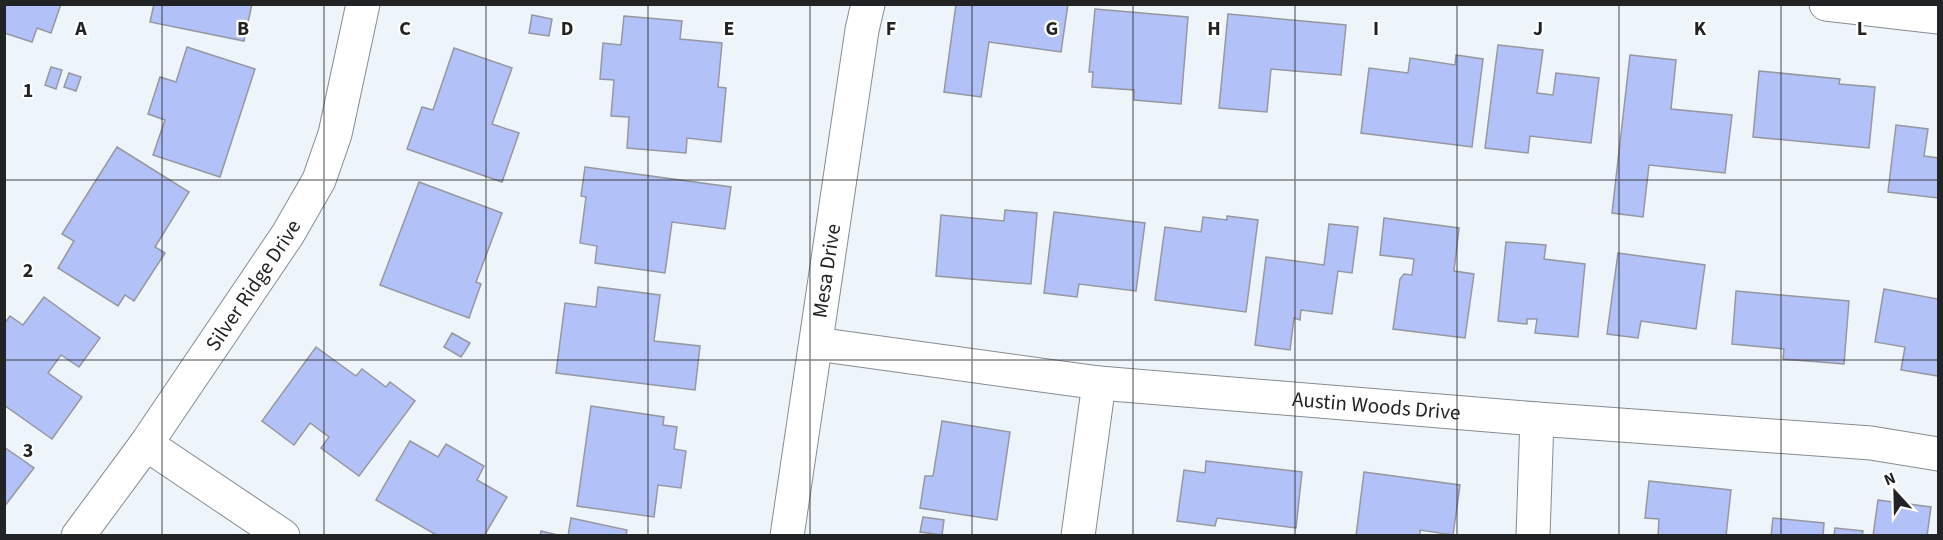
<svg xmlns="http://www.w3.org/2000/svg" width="1943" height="540" viewBox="0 0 1943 540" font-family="'Source Sans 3',sans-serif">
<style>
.building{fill:#b3c1f9;stroke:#9698a0;stroke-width:1.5}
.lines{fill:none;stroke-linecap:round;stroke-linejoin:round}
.street-casing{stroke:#868c92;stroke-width:35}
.secondary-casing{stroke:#868c92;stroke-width:35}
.street{stroke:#fff;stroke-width:33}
.secondary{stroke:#fff;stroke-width:33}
.grid{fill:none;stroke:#212325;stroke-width:1.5;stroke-opacity:0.55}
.labels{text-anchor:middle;stroke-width:4.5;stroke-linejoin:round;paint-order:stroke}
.street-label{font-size:21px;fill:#212325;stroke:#fff}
.grid-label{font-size:20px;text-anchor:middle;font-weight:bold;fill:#212325;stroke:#fff;stroke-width:4.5;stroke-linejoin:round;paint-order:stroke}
</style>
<rect width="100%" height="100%" fill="#edf4fa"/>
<g class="building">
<polygon points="4,4 61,4 51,33 37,28 32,42 4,33"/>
<polygon points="154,4 252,4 244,41 150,22"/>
<polygon points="956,4 1068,4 1061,52 989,42 981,97 944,92"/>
<polygon points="1095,9 1188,17 1181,104 1134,100 1134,90 1092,87 1093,72 1089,72"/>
<polygon points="1228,14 1346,25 1341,75 1271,69 1267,112 1219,108"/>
<polygon points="532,15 552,19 549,36 529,33"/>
<polygon points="624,16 682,21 680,39 722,43 718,87 726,88 721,142 687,138 686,153 627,148 629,117 611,116 614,80 600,79 603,43 621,45"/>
<polygon points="1498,45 1543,50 1537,93 1553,95 1556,73 1599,78 1591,143 1530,136 1528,153 1485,148"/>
<polygon points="187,47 255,69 220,177 153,155 165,120 148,114 160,77 176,82"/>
<polygon points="454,48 512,68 492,124 519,133 502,182 407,149 422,107 433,110"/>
<polygon points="1456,55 1483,59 1472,147 1361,133 1369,68 1408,73 1410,58 1455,65"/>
<polygon points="1630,55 1676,60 1671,109 1732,115 1725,173 1649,165 1643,217 1612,213"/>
<polygon points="51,67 62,70 56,89 45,85"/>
<polygon points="1759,71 1840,79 1839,84 1875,87 1869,148 1753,137"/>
<polygon points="69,73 81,77 76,91 64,87"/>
<polygon points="1896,125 1928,129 1924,156 1938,158 1938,198 1888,192"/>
<polygon points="117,147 189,192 155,247 165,253 134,301 125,295 118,306 58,268 74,241 62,234"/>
<polygon points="585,167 731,187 725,229 672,222 665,273 595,263 597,246 580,243 586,197 581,196"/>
<polygon points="419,182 502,213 476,282 481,284 469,318 380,285"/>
<polygon points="1005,210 1037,213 1031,284 936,276 941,215 1004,221"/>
<polygon points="1054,212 1145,223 1136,291 1079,284 1077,297 1044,293"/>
<polygon points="1227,216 1258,220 1246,312 1155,300 1165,227 1201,232 1203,217 1227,220"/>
<polygon points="1384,218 1459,228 1454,271 1474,274 1465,338 1393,329 1400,279 1404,274 1412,275 1414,259 1380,255"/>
<polygon points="1329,224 1358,227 1352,273 1338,271 1332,314 1301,310 1300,320 1294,318 1290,350 1255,345 1266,257 1324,265"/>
<polygon points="1506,242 1546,245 1544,259 1585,264 1578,337 1535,333 1537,319 1527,319 1527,324 1498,321"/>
<polygon points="1618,253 1705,265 1696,329 1641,321 1638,338 1607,334"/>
<polygon points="598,287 660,295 654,341 700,346 695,390 556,373 565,303 596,307"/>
<polygon points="1884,289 1938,299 1938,376 1901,370 1905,347 1875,342"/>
<polygon points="1736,291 1849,301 1844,364 1783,359 1784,349 1732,344"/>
<polygon points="44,297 100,338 79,367 61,355 48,373 82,397 52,439 4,405 4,324 10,316 23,325"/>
<polygon points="452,333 470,343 461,357 444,347"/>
<polygon points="316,347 356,376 362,369 386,387 390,382 415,401 359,476 321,448 329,437 310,423 294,445 262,421"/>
<polygon points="591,406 664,417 663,425 677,427 674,449 686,451 681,488 658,485 654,517 577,506"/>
<polygon points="942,421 1010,432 997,520 920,508 925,476 933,476"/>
<polygon points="410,441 438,457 446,444 484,466 477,480 507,497 484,536 438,536 376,500"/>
<polygon points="4,447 34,468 4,507"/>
<polygon points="1206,461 1302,472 1296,528 1217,518 1215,526 1177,521 1184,470 1205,473"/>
<polygon points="1364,472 1460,485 1453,535 1420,530 1420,536 1356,536"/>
<polygon points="1649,481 1731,490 1726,536 1658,536 1659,519 1645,518"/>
<polygon points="1878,500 1931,507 1927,536 1873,536"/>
<polygon points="923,517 944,520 942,535 920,532"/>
<polygon points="571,518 627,530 626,536 568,536"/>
<polygon points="1773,518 1824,523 1823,536 1771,536"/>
<polygon points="1835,528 1863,531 1862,536 1834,536"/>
<polygon points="541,531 562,536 540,536"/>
</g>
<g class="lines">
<defs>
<g id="street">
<polyline points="1826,4 1938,17"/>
<path id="s1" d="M816,344L1099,383L1537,419L1871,443L1938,454"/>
<polyline points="146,444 283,536"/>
<path id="s2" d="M78,536L146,444L288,234L319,180L335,134L363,4"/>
<polyline points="1078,536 1099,383"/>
<polyline points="1533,536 1537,419"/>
</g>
<g id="secondary">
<path id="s3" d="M787,536L862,30L868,4"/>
</g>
</defs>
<use href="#street" class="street-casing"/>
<use href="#secondary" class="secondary-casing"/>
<use href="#street" class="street"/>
<use href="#secondary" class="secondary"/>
</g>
<path class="grid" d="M162,4V536M324,4V536M486,4V536M648,4V536M810,4V536M972,4V536M1133,4V536M1295,4V536M1457,4V536M1619,4V536M1781,4V536M4,180H1938M4,360H1938"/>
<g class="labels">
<g class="street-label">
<text dy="7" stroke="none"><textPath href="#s3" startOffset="268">Mesa Drive</textPath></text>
<text dy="7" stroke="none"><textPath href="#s2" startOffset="306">Silver Ridge Drive</textPath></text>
<text dy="7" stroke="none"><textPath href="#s1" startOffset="564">Austin Woods Drive</textPath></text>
</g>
</g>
<g class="grid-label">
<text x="81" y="35">A</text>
<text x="243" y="35">B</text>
<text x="405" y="35">C</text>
<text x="567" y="35">D</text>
<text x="729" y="35">E</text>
<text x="891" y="35">F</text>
<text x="1052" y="35">G</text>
<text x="1214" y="35">H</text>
<text x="1376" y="35">I</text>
<text x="1538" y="35">J</text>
<text x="1700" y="35">K</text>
<text x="1862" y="35">L</text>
<text x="28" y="97">1</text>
<text x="28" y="277">2</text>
<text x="28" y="457">3</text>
</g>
<rect width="1943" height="540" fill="none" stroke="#212325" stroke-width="12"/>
<g transform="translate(1895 492) rotate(338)" stroke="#ffffff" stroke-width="4.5" paint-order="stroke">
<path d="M0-4.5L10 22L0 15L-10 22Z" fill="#212325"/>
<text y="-9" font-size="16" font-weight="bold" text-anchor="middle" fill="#212325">N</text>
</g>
</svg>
